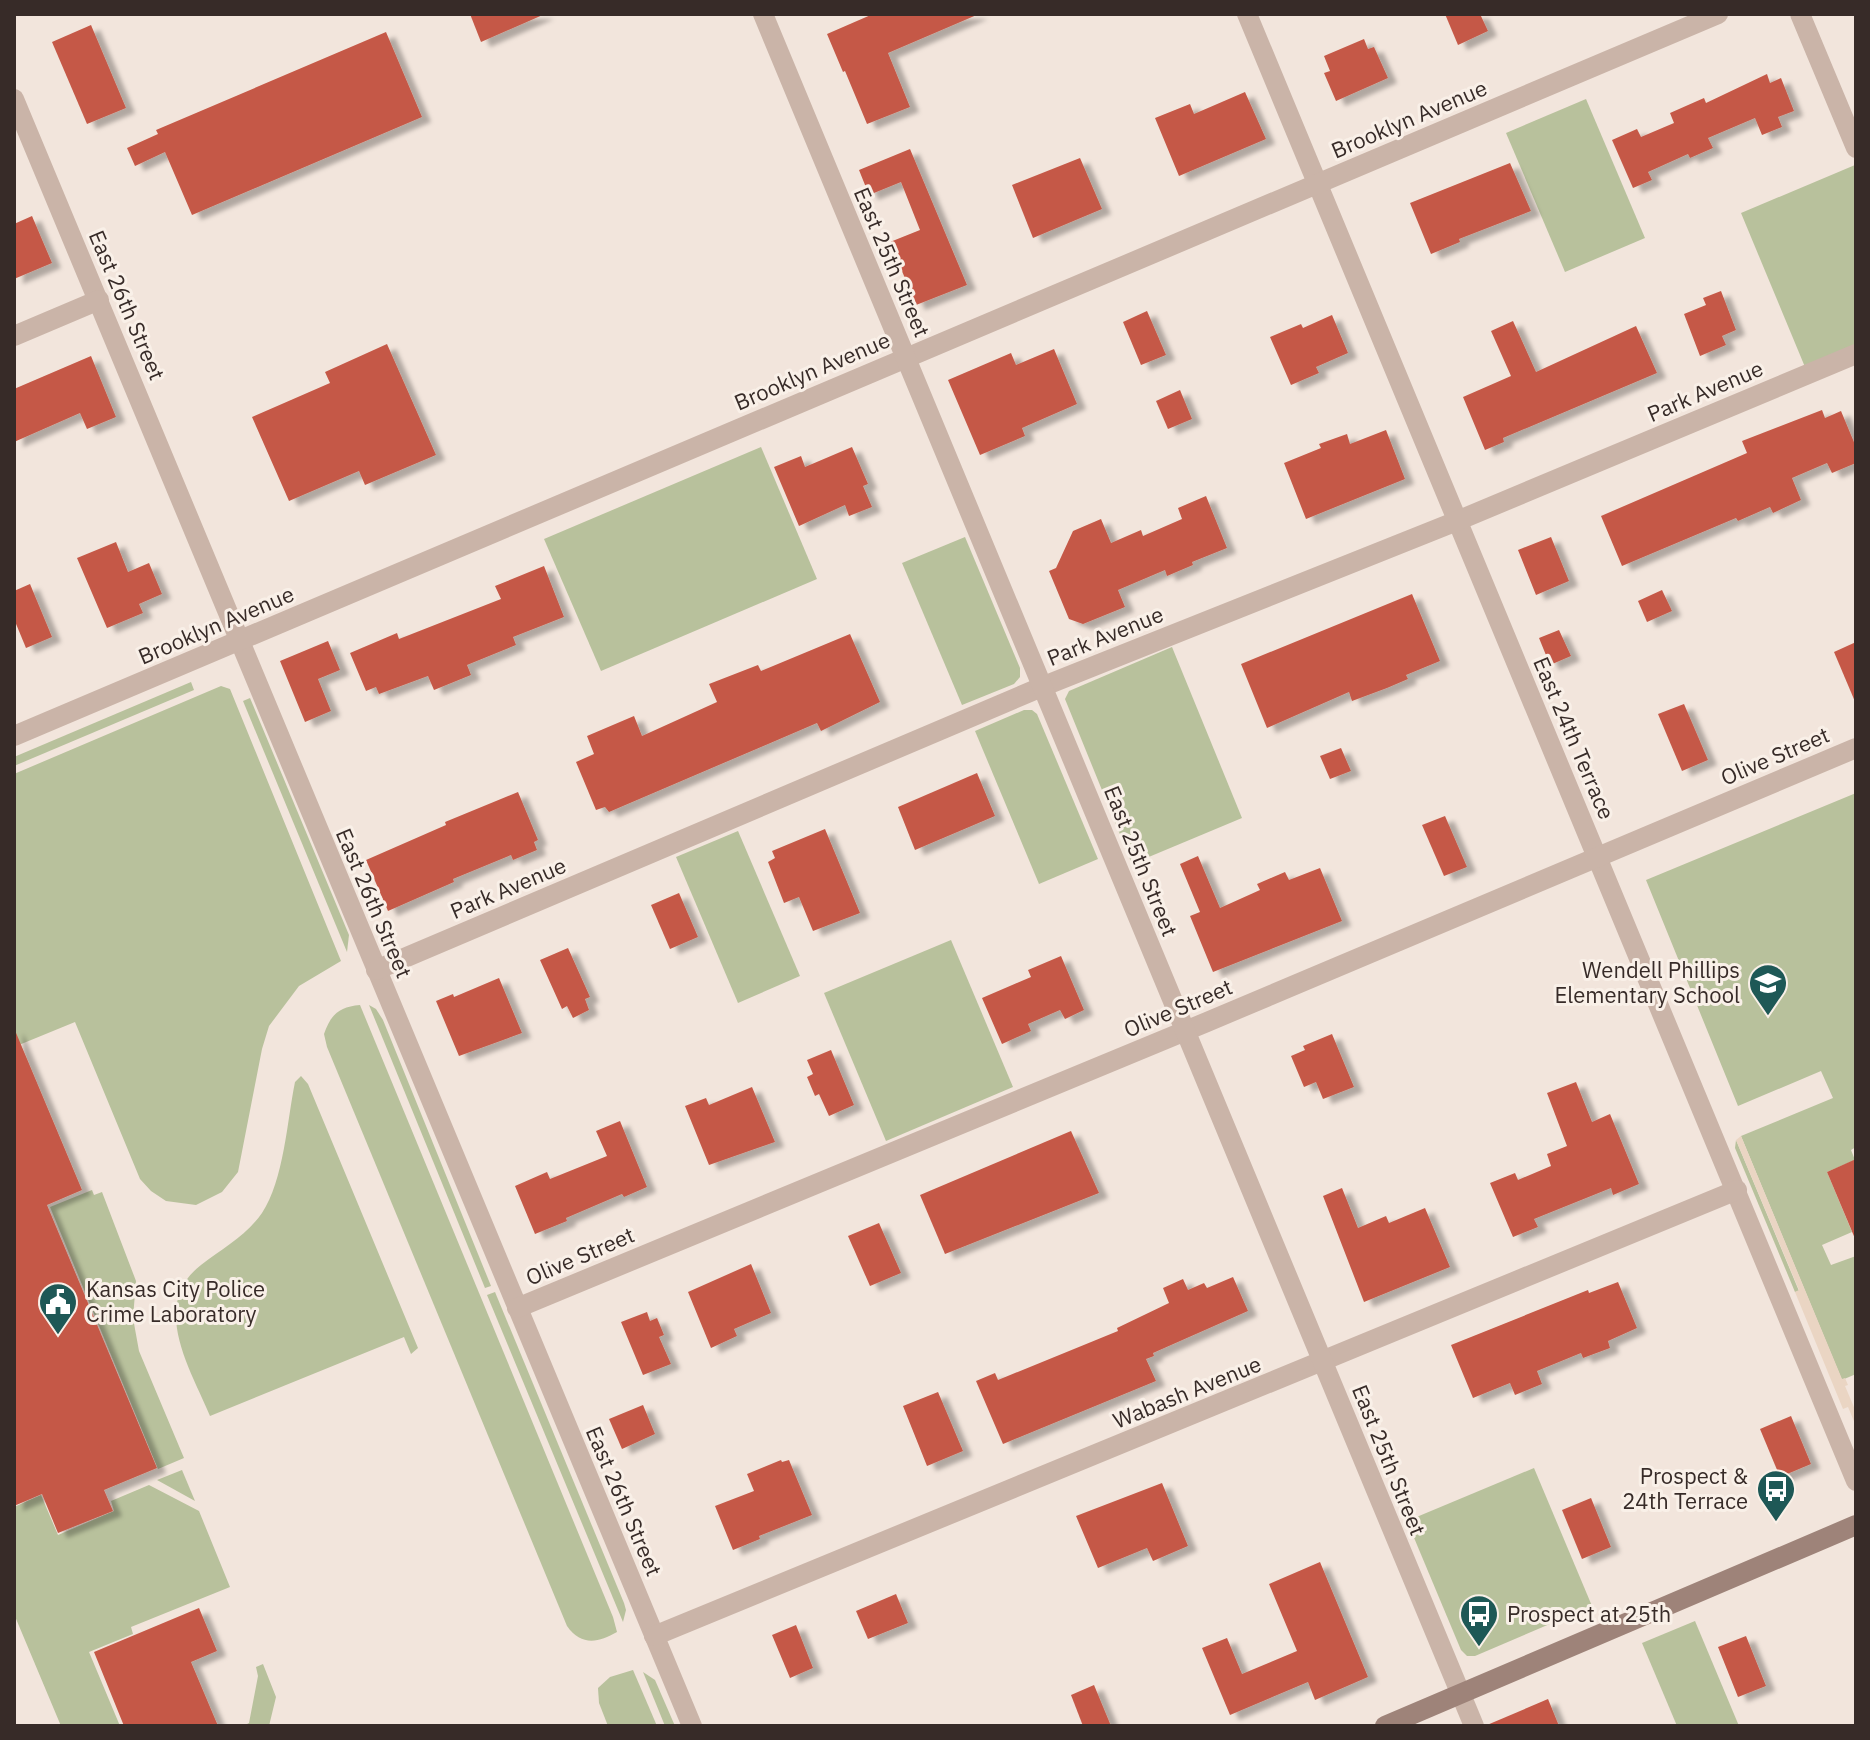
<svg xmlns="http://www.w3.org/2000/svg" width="1870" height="1740" viewBox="0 0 1870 1740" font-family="'IBM Plex Sans',sans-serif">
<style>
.green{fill:#b8c19c}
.plaza{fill:#ead5c3}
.building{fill:#c55947;filter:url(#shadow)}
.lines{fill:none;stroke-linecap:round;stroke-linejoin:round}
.minor{stroke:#cab4a8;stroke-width:20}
.tertiary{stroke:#cab4a8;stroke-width:20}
.secondary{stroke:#9e8379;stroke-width:20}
.labels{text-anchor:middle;stroke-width:6;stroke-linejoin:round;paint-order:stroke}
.street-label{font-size:22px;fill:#372b28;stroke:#f9f0e8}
.poi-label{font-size:22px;fill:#372b28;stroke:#f9f0e8;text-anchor:end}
</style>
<defs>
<filter id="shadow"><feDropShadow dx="9" dy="5" stdDeviation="2" flood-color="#0004"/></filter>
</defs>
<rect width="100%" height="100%" fill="#f2e5dc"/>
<g class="green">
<polygon points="1586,99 1645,238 1565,272 1506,133"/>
<polygon points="1855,165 1856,346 1805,367 1741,213"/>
<polygon points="761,447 817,579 601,671 544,539"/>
<polygon points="965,537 1020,668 1020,677 1014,684 962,705 902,563"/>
<polygon points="1172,647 1242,818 1132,864 1065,699 1069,691"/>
<polygon points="191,682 194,690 14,766 14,757"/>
<polygon points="221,686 230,689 341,961 299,986 269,1026 262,1049 238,1172 222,1192 196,1205 166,1201 151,1191 140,1179 75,1022 14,1047 14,774"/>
<polygon points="250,698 349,935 347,952 243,701"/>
<polygon points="1024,710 1032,710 1037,714 1098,859 1039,884 975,731"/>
<polygon points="1856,793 1856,1147 1851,1150 1855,1160 1827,1172 1852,1232 1822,1245 1831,1265 1856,1256 1856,1374 1842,1380 1741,1136 1833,1098 1821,1071 1738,1106 1646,880"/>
<polygon points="738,831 800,976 738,1003 676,857"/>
<polygon points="951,940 1013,1087 886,1141 824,993"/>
<path d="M360,1005L613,1617L617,1632C598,1643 581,1646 567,1626L327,1047L324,1034C331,1014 339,1007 360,1005Z"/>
<polygon points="369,1005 376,1009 383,1020 491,1286 485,1288"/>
<path d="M301,1076L308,1084L418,1348L411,1354L404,1337L210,1416C191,1370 149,1305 201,1265C223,1248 246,1236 262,1213C284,1180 287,1121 295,1082Z"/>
<polygon points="1736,1140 1799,1291 1795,1292 1735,1148"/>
<polygon points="92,1190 94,1195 102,1192 136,1281 133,1318 139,1351 184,1458 158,1469 50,1207"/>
<polygon points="495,1292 624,1603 626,1610 623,1622 487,1295"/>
<polygon points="1534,1468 1592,1606 1475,1656 1467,1656 1461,1650 1407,1521"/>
<polygon points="182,1470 195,1501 157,1480"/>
<polygon points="149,1485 199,1511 230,1587 131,1627 133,1634 89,1652 120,1726 61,1726 14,1614 14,1507 41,1495 58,1535 114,1511 111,1501"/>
<polygon points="1695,1621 1739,1726 1677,1726 1642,1643"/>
<polygon points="263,1664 276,1697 269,1726 243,1726 249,1723 258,1676 256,1667"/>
<polygon points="633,1670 657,1726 608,1726 599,1703 598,1688 610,1677"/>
<polygon points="643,1672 655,1680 675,1726 665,1726"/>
</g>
<polygon class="plaza" points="1741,1136 1842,1379 1845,1378 1848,1385 1845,1386 1856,1412 1856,1426 1848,1407 1843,1409 1795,1292 1799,1290 1736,1140"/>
<g class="building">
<polygon points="470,14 545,14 481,42"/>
<polygon points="873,14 979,14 888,53 910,107 867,124 845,71 843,72 827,34"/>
<polygon points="1445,14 1480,14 1488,31 1458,45"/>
<polygon points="91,25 126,108 87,124 52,42"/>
<polygon points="386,32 422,117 192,215 165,152 135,166 127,148 158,134 156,130"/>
<polygon points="1364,39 1368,49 1374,47 1388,78 1336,101 1324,73 1330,71 1324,56"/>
<polygon points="1767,74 1770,83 1781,78 1794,111 1778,117 1782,127 1762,135 1755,118 1708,138 1713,148 1690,158 1688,154 1648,172 1652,180 1633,188 1612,140 1637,129 1641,137 1674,123 1670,113 1704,98 1706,103"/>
<polygon points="1245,92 1266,139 1179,176 1155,118 1190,104 1194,114"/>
<polygon points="910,149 967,285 916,305 890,242 920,230 901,182 869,195 859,170"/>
<polygon points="1080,158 1102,209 1033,238 1012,185"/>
<polygon points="1510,163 1531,211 1459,239 1460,242 1431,254 1410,203"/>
<polygon points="32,216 52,263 14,279 14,224"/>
<polygon points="1721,291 1736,330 1722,336 1726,345 1700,356 1684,314 1706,305 1703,298"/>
<polygon points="1147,311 1166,355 1141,365 1123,322"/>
<polygon points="1332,315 1348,353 1316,367 1319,373 1291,385 1270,337 1301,324 1303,328"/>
<polygon points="1513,321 1536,372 1636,326 1657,373 1503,438 1504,442 1485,450 1463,397 1511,376 1491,331"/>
<polygon points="387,344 436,455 365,485 359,471 289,501 252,417 330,383 325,372"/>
<polygon points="1054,349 1077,404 1022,428 1025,436 980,455 948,380 1011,353 1016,365"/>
<polygon points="91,356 116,417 87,429 80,413 14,442 14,389"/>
<polygon points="1180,390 1192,419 1168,429 1156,401"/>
<polygon points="1822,410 1825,418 1841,411 1856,447 1856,463 1832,473 1827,463 1792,478 1801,500 1773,513 1770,507 1738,521 1736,518 1622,566 1601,516 1747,453 1742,441"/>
<polygon points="1386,430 1405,479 1306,519 1284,463 1321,448 1319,444 1347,434 1350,444"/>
<polygon points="852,447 868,484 863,486 872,507 849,516 845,505 799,526 774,467 801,456 805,467"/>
<polygon points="1206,496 1227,548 1192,562 1193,565 1167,576 1165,570 1118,590 1125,607 1083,624 1069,619 1049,571 1056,568 1073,531 1101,519 1111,543 1141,530 1143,536 1182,519 1178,508"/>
<polygon points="1551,537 1569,581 1536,595 1518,550"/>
<polygon points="116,542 128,572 149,563 162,594 139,604 143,613 107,628 77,558"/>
<polygon points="544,566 564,617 513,637 516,645 467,665 471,675 434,690 428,676 379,694 376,687 366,691 350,653 397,633 399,639 501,599 495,586"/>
<polygon points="30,584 52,637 26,648 14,619 14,591"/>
<polygon points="1662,590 1672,611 1647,622 1638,601"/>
<polygon points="1412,594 1440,661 1406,675 1408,679 1387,688 1352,701 1349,692 1267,728 1241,664"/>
<polygon points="1559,630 1571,656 1550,665 1539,638"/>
<polygon points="850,634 880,702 821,731 817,723 609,812 605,807 596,810 576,762 594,754 587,736 634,716 642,736 717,702 709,684 758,665 761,671"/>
<polygon points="328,641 340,670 318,679 331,711 305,722 280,661"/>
<polygon points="1856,642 1856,704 1834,652"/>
<polygon points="1684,704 1708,760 1682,771 1658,714"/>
<polygon points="1341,748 1351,771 1330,779 1320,756"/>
<polygon points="977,773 995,816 915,850 898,807"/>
<polygon points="518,792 538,840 534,842 537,850 513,860 511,855 453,879 454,882 388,911 366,860 446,825 445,822"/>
<polygon points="1445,816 1467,867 1444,876 1422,825"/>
<polygon points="825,829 860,913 813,931 799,897 784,903 768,862 775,858 772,851"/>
<polygon points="1198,856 1220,908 1260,890 1257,884 1285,872 1289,880 1320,868 1342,921 1213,972 1190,916 1200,912 1180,864"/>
<polygon points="679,893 698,937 670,949 651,905"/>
<polygon points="568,948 590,997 585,999 589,1010 573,1018 567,1006 562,1009 540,960"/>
<polygon points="1061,956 1084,1010 1065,1019 1060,1010 1028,1024 1031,1031 1002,1044 982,998 1031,977 1028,970"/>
<polygon points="499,978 522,1033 459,1056 436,1001 453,994 454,997"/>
<polygon points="14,1028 82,1190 47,1205 157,1468 104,1490 113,1511 58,1533 42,1494 14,1506"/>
<polygon points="1332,1034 1354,1087 1323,1099 1316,1082 1304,1087 1291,1056 1305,1050 1303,1046"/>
<polygon points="831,1050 854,1105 829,1116 819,1094 815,1096 807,1077 813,1074 807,1060"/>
<polygon points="1576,1082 1592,1122 1610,1114 1639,1184 1613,1195 1611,1188 1534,1219 1538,1227 1513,1237 1490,1183 1515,1173 1518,1180 1551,1166 1547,1154 1567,1146 1547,1093"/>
<polygon points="752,1087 775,1142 709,1165 685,1106 706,1098 709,1105"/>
<polygon points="620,1121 647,1187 624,1197 622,1194 566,1218 567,1221 535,1234 515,1186 547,1172 550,1179 607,1156 596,1131"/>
<polygon points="1071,1131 1099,1193 945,1254 920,1195"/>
<polygon points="1856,1159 1856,1241 1827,1172"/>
<polygon points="1342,1188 1358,1228 1386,1216 1389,1223 1425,1208 1450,1267 1364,1302 1323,1196"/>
<polygon points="879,1223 901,1273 870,1286 848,1236"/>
<polygon points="751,1264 771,1313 734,1329 737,1336 711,1348 688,1292"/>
<polygon points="1233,1277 1248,1311 1153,1353 1154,1356 1146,1359 1156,1381 1003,1444 976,1381 995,1373 998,1380 1118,1331 1117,1328 1169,1303 1163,1288 1183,1279 1188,1290 1204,1283 1207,1288"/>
<polygon points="1618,1282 1637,1328 1608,1341 1610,1348 1583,1358 1581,1353 1537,1371 1542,1384 1515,1395 1510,1383 1473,1398 1451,1345 1588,1290 1589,1293"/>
<polygon points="647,1312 650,1321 657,1318 664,1335 659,1337 671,1364 643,1375 621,1322"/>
<polygon points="938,1392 963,1451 927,1466 903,1406"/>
<polygon points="643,1405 655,1434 622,1449 609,1419"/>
<polygon points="1791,1416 1811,1464 1780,1477 1760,1429"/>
<polygon points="781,1460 782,1462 789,1460 812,1515 759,1536 760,1539 733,1550 715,1506 754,1491 747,1474"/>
<polygon points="1162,1483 1188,1546 1153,1561 1147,1548 1098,1568 1076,1516"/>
<polygon points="1591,1498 1611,1547 1582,1559 1562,1510"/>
<polygon points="1320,1562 1368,1677 1315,1700 1308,1682 1230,1715 1202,1648 1227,1638 1242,1674 1297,1651 1269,1584"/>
<polygon points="896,1594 908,1623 868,1639 856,1611"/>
<polygon points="199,1608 217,1651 191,1662 218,1726 124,1726 94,1652"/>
<polygon points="796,1625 813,1668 790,1678 772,1635"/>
<polygon points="1746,1636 1766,1686 1738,1697 1718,1647"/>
<polygon points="1094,1685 1111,1726 1083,1726 1071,1695"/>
<polygon points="1548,1699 1559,1726 1487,1726 1487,1725"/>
</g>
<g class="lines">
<g class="minor">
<polyline points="1247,14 1856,1481"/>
<polyline points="1800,14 1856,148"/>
<polyline points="14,99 692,1726"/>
<polyline points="14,336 99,300"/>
<polyline points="14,736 1718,14"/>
<polyline points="376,970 1044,686 1457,521 1856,354"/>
<polyline points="517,1308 1207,1022 1856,748"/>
<polyline points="654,1636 1737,1190"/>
</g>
<polyline class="tertiary" points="763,14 1474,1726"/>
<polyline class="secondary" points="1385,1726 1856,1525"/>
</g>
<defs>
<symbol id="school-pin" viewBox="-11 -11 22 30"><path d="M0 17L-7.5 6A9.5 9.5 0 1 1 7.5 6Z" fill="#1e5856" stroke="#f9f0e8"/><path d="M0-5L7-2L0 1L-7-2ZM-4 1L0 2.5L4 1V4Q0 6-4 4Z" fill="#fff"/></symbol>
<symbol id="civic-pin" viewBox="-11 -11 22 30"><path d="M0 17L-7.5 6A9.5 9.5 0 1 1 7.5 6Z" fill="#1e5856" stroke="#f9f0e8"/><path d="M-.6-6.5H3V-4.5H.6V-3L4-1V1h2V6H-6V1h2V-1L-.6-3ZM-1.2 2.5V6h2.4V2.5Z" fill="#fff"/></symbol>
<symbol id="bus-pin" viewBox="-11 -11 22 30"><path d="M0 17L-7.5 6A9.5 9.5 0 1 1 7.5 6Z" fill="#1e5856" stroke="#f9f0e8"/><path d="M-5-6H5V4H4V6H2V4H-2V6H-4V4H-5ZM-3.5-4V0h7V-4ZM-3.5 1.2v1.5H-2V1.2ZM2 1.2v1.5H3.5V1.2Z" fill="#fff"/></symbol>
</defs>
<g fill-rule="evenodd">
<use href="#school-pin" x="1746" y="961" width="44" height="60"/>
<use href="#civic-pin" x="36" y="1280" width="44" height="60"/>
<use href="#bus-pin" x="1754" y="1467" width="44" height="60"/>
<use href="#bus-pin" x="1457" y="1592" width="44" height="60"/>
</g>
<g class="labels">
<g class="street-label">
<text transform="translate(1409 119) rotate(-23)" y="8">Brooklyn Avenue</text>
<text transform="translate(892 262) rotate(67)" y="8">East 25th Street</text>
<text transform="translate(127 305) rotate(67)" y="8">East 26th Street</text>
<text transform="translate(812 371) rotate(-23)" y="8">Brooklyn Avenue</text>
<text transform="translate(1705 391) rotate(-23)" y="8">Park Avenue</text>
<text transform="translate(216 625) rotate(-23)" y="8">Brooklyn Avenue</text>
<text transform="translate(1105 636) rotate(-22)" y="8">Park Avenue</text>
<text transform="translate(1574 738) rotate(67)" y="8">East 24th Terrace</text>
<text transform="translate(1775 756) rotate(-23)" y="8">Olive Street</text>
<text transform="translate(1141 861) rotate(68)" y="8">East 25th Street</text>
<text transform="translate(508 888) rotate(-23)" y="8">Park Avenue</text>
<text transform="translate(374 903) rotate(67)" y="8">East 26th Street</text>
<text transform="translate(1178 1008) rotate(-23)" y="8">Olive Street</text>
<text transform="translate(580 1256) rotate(-23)" y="8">Olive Street</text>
<text transform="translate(1187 1392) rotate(-22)" y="8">Wabash Avenue</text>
<text transform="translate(1389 1460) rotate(68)" y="8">East 25th Street</text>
<text transform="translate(624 1501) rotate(67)" y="8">East 26th Street</text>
</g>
<g class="poi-label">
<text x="1740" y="978">Wendell Phillips<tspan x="1740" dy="25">Elementary School</tspan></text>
<text x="86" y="1297" text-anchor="start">Kansas City Police<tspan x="86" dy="25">Crime Laboratory</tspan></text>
<text x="1748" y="1484">Prospect &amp;<tspan x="1748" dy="25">24th Terrace</tspan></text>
<text x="1507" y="1622" text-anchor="start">Prospect at 25th</text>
</g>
</g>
<rect width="1870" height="1740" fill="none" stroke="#372b28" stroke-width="32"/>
</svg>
